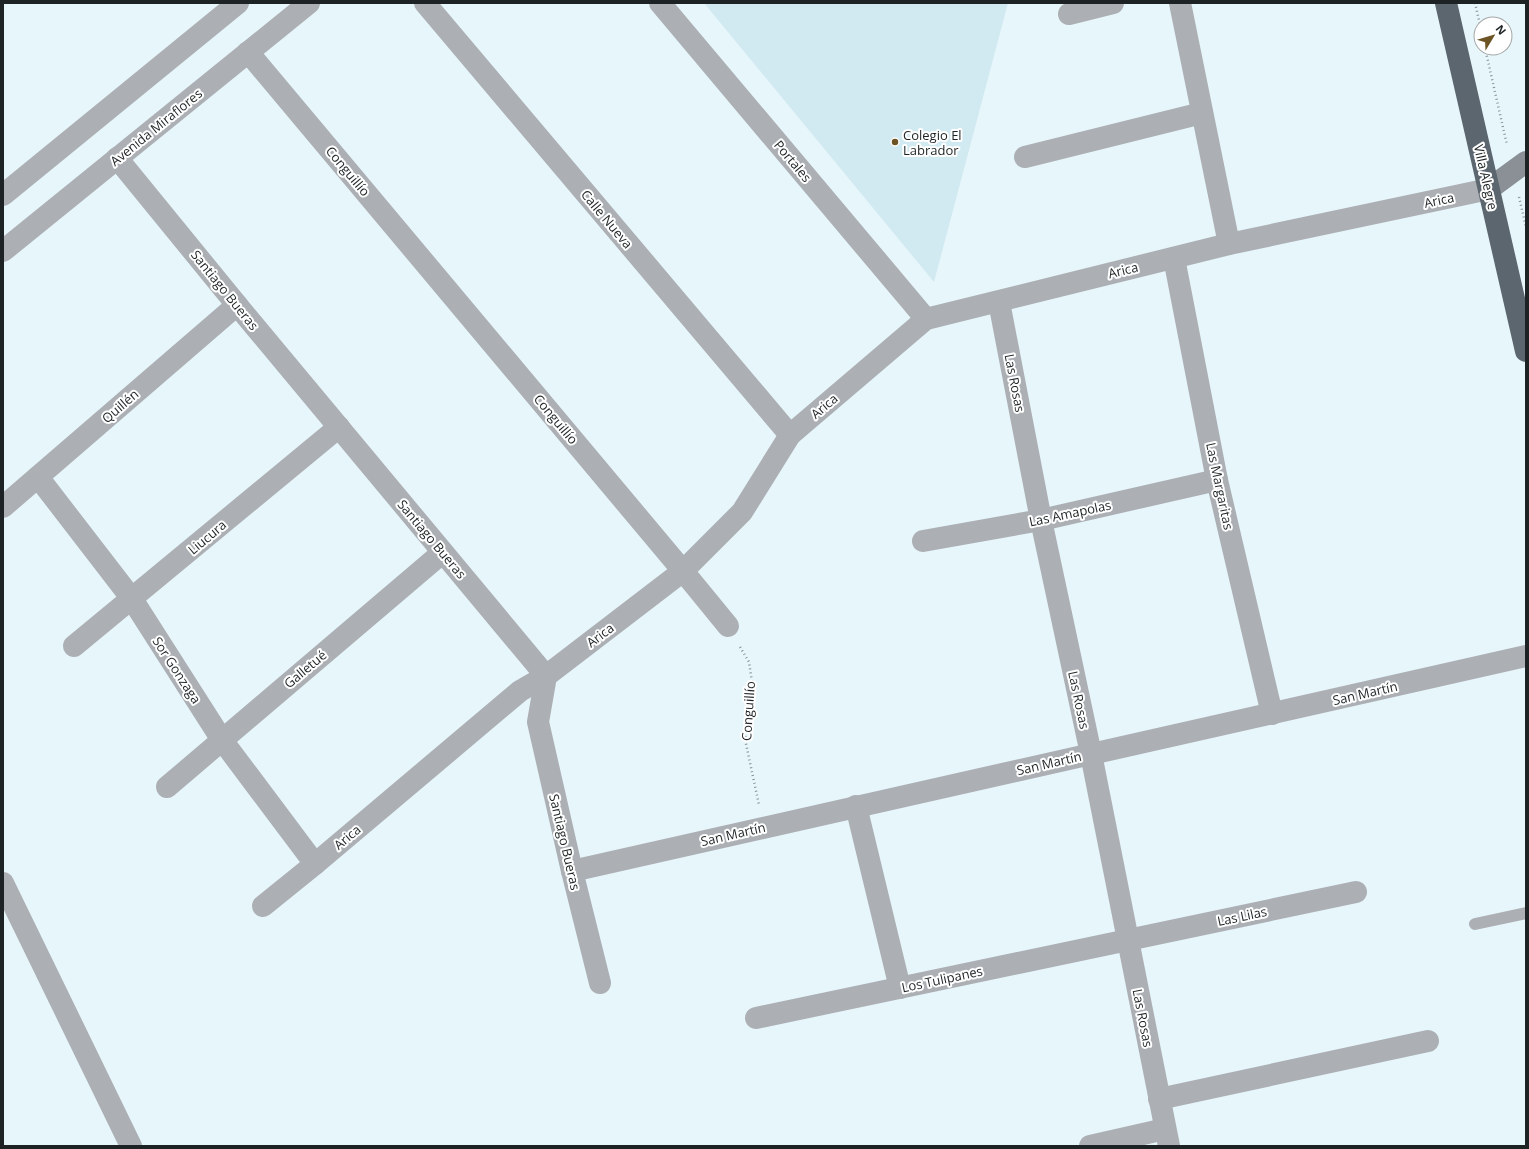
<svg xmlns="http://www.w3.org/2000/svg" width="1529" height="1149" viewBox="0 0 1529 1149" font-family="'Open Sans',sans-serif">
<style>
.built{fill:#d1e9f0}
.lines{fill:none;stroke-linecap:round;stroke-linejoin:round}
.path{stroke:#889396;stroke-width:2.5;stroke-dasharray:1 3;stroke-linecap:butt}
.lane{stroke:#acb0b5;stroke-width:12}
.street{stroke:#acb0b5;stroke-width:22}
.secondary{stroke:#8a9096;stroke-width:22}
.highway{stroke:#5c666e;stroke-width:22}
.poi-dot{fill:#6d5425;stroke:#fff;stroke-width:1.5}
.labels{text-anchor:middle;stroke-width:4;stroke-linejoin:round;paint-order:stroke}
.street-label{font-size:13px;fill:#1d2324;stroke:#fff}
.poi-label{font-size:13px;fill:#1d2324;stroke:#fff;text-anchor:start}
</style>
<rect width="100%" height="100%" fill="#e7f6fb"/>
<polygon class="built" points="704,3 1008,3 934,282"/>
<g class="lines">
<g class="path">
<polyline points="1475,3 1481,29"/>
<polyline points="1485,48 1507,145"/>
<polyline points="1519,197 1526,227"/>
<polyline points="740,647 749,662 752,682 745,739 759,805"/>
</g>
<polyline class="lane" points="1475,924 1526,913"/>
<g class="street">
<polyline points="425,3 790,435"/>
<polyline points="660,3 926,319"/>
<polyline points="1180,3 1229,244"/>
<polyline points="1069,14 1113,3"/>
<polyline points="248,52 683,571 728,626"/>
<polyline points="1025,157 1202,113"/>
<polyline points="117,158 237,305 546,676 538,722 572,871 600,983"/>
<polyline points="3,195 238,3"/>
<polyline points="3,251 309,3"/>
<polyline points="1174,258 1217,480 1272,714"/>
<polyline points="999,302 1041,520 1091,754 1169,1146"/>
<polyline points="38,477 132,599 222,740 315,864"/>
<polyline points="3,507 237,305"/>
<polyline points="923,541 1041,520 1217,480"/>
<polyline points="74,646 339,427"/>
<polyline points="167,787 442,553"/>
<polyline points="856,806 900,988"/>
<polyline points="572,871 1526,656"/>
<polyline points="3,883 131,1146"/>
<polyline points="263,906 315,864 520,691 546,676 683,571 742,512 790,435 926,319 1229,244 1489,189"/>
<polyline points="756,1018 1356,892"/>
<polyline points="1159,1099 1428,1041"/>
<polyline points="1090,1146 1165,1129"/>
</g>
<polyline class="secondary" points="1489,189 1526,162"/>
<polyline class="highway" points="1446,3 1526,351"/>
</g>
<circle class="poi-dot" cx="895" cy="142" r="4"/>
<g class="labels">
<g class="street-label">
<text transform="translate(156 127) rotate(-39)" y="5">Avenida Miraflores</text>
<text transform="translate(793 161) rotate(50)" y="5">Portales</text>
<text transform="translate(348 171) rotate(50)" y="5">Conguillío</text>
<text transform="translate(1486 177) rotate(77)" y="5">Villa Alegre</text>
<text transform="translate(1439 200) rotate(-12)" y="5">Arica</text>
<text transform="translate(607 219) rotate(50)" y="5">Calle Nueva</text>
<text transform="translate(1123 270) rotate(-14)" y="5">Arica</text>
<text transform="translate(225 290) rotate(51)" y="5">Santiago Bueras</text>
<text transform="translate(1015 383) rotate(79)" y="5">Las Rosas</text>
<text transform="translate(120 406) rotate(-41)" y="5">Quillén</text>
<text transform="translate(824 406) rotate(-40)" y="5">Arica</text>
<text transform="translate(556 419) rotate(50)" y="5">Conguillío</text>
<text transform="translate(1220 486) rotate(78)" y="5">Las Margaritas</text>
<text transform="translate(1070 513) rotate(-12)" y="5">Las Amapolas</text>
<text transform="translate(207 537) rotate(-40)" y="5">Liucura</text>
<text transform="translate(432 539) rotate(50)" y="5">Santiago Bueras</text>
<text transform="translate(600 635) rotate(-37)" y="5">Arica</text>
<text transform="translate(305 669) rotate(-40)" y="5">Galletué</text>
<text transform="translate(177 670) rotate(57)" y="5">Sor Gonzaga</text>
<text transform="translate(1365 693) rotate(-13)" y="5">San Martín</text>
<text transform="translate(1079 700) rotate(78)" y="5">Las Rosas</text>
<text transform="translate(748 711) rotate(-86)" y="5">Conguillío</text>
<text transform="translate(1049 763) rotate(-13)" y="5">San Martín</text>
<text transform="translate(733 834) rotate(-13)" y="5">San Martín</text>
<text transform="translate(347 837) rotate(-40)" y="5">Arica</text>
<text transform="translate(565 842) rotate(77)" y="5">Santiago Bueras</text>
<text transform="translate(1242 916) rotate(-12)" y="5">Las Lilas</text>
<text transform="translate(942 979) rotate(-12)" y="5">Los Tulipanes</text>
<text transform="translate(1143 1018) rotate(79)" y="5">Las Rosas</text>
</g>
<g class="poi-label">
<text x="903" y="140">Colegio El<tspan x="903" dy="15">Labrador</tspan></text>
</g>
</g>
<rect width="1529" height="1149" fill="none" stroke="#1d2324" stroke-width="8"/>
<g transform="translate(1493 36) rotate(52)"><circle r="19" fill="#ffffff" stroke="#a5a7a7"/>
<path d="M0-3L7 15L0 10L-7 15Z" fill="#6d5425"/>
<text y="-6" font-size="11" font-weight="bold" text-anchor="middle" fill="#1d2324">N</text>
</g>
</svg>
